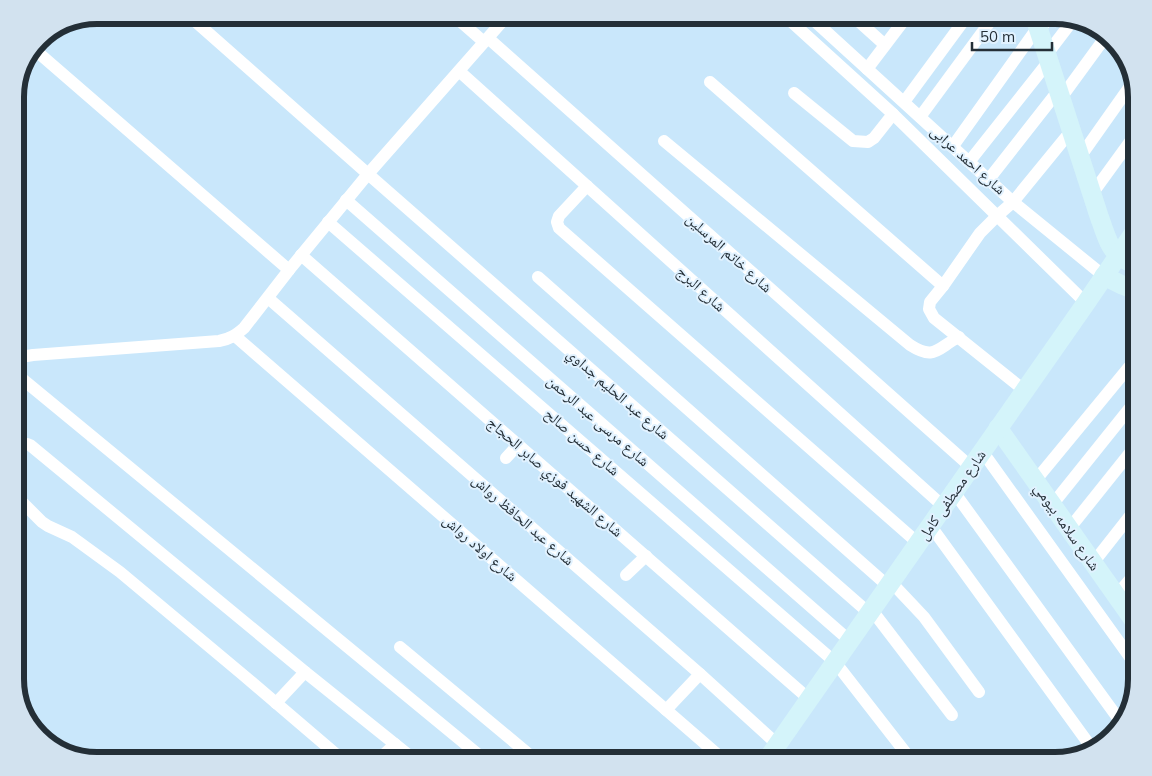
<svg xmlns="http://www.w3.org/2000/svg" width="1152" height="776" viewBox="0 0 1152 776" font-family="Mulish,'Noto Naskh Arabic',sans-serif">
<style>
.lines{fill:none;stroke-linecap:round;stroke-linejoin:round}
.street{stroke:#fff;stroke-width:12}
.secondary{stroke:#d4f4fa;stroke-width:19}
.labels{text-anchor:middle;stroke-width:4;stroke-linejoin:round;paint-order:stroke}
.street-label{font-size:15px;fill:#242f37;stroke:#e1f2ff}
.rim{fill:none;stroke:#242f37;stroke-width:6}
</style>
<rect width="100%" height="100%" fill="#c9e7fb"/>
<g class="lines">
<g class="street">
<polyline points="188,15 368,174 869,613"/>
<polyline points="453,15 484,42"/>
<polyline points="784,15 893,114 1086,303"/>
<polyline points="808,15 1013,202 1104,276"/>
<polyline points="855,18 885,45"/>
<polyline points="1039,31 1050,15"/>
<polyline points="488,38 971,467"/>
<polyline points="34,49 289,270"/>
<polyline points="1047,54 1073,20"/>
<polyline points="867,69 908,15"/>
<polyline points="459,71 943,506"/>
<polyline points="710,82 943,286"/>
<polyline points="794,93 853,141 868,142 874,138 893,114"/>
<polyline points="1061,98 1107,35"/>
<polyline points="904,102 968,15"/>
<polyline points="920,117 995,15"/>
<path d="M664,141L910,345C935,361 937,348 959,337"/>
<polyline points="953,146 1038,27"/>
<polyline points="1080,157 1133,82"/>
<polyline points="969,162 1049,61"/>
<polyline points="989,179 1058,91"/>
<polyline points="587,186 559,216 557,222 559,228 918,543"/>
<polyline points="1092,194 1137,132"/>
<polyline points="346,200 850,641"/>
<polyline points="328,222 835,662 912,761"/>
<polyline points="301,255 809,699"/>
<polyline points="538,277 888,586"/>
<polyline points="268,298 700,674 777,744"/>
<polyline points="235,336 725,761"/>
<path d="M15,358L33,355L219,341C230,339 236,335 244,328L289,270L368,174L508,15"/>
<polyline points="15,373 486,761"/>
<polyline points="1024,390 934,318 929,309 930,302 943,286 980,233 997,216 1013,202 1071,131"/>
<path d="M15,449C20,445 24,442 30,445L305,672L416,761"/>
<polyline points="982,451 1137,667"/>
<polyline points="506,458 518,445"/>
<polyline points="1035,481 1129,367"/>
<polyline points="954,492 1123,725"/>
<polyline points="15,495 42,522 48,526 72,537 120,572 242,674 344,761"/>
<polyline points="1052,505 1137,399"/>
<polyline points="930,525 1094,751"/>
<polyline points="1069,529 1137,444"/>
<polyline points="1093,563 1137,507"/>
<polyline points="626,575 646,556"/>
<polyline points="891,582 924,617 979,692"/>
<polyline points="1116,596 1137,571"/>
<polyline points="871,609 952,715"/>
<polyline points="400,647 537,761"/>
<polyline points="276,703 305,672"/>
<polyline points="666,710 700,674"/>
<polyline points="377,761 395,744"/>
</g>
<g class="secondary">
<path d="M1034,15L1099,216C1104,229 1108,247 1119,256C1124,260 1131,263 1137,265"/>
<polyline points="1104,276 1122,285 1137,291"/>
<polyline points="998,428 1137,625"/>
<polyline points="766,761 1086,303 1137,228"/>
</g>
</g>
<g class="labels">
<g class="street-label">
<text transform="translate(968 160) rotate(42)" y="5">شارع احمد عرابى</text>
<text transform="translate(729 253) rotate(42)" y="5">شارع خاتم المرسلين</text>
<text transform="translate(701 289) rotate(42)" y="5">شارع البرج</text>
<text transform="translate(618 394) rotate(41)" y="5">شارع عبد الحليم جداوي</text>
<text transform="translate(598 421) rotate(41)" y="5">شارع مرسى عبد الرحمن</text>
<text transform="translate(582 442) rotate(41)" y="5">شارع حسن صالح</text>
<text transform="translate(555 477) rotate(41)" y="5">شارع الشهيد فوزي صابر الحجاج</text>
<text transform="translate(952 495) rotate(-55)" y="5">شارع مصطفى كامل</text>
<text transform="translate(523 520) rotate(41)" y="5">شارع عبد الحافظ رواش</text>
<text transform="translate(1067 527) rotate(55)" y="5">شارع سلامه بيومي</text>
<text transform="translate(480 548) rotate(41)" y="5">شارع اولاد رواش</text>
</g>
</g>
<path d="M0 0H1152V776H0ZM97 24H1055A73 73 0 0 1 1128 97V679A73 73 0 0 1 1055 752H97A73 73 0 0 1 24 679V97A73 73 0 0 1 97 24Z" fill="#d2e2ef" fill-rule="evenodd"/>
<path class="rim" d="M97 24H1055A73 73 0 0 1 1128 97V679A73 73 0 0 1 1055 752H97A73 73 0 0 1 24 679V97A73 73 0 0 1 97 24Z"/>
<path d="M972 42v8h80v-8" fill="none" stroke="#242f37" stroke-width="2.5"/>
<text x="980" y="42" font-size="15" fill="#242f37" stroke="#e1f2ff" stroke-width="4" paint-order="stroke">50 m</text>
</svg>
